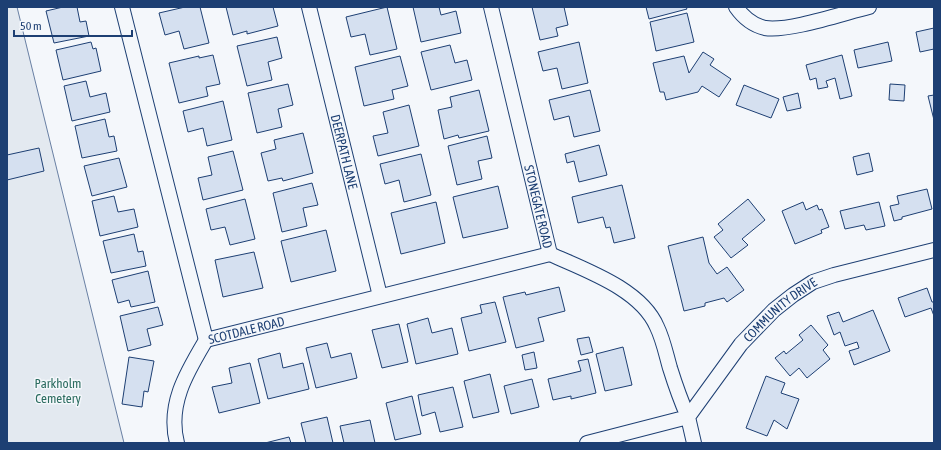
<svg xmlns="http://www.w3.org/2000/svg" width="941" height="450" viewBox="0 0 941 450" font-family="'Asap Condensed',sans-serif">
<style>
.green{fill:#e3e9f0;stroke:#687fa3}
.building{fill:#d5e0f0;stroke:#1d3f73}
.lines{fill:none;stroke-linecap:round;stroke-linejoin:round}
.minor-casing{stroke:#1d3f73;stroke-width:16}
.minor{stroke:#f4f7fb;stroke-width:14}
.labels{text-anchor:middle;stroke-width:3;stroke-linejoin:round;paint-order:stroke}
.street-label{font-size:13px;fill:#1d3f73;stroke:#f4f7fb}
.park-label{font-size:13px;fill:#2c6c60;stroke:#f4f7fb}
</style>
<rect width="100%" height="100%" fill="#f4f7fb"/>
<polygon class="green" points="7,7 17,7 124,443 7,443"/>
<g class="building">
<polygon points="63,7 77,7 80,22 86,21 89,36 54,43 46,11"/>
<polygon points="185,7 200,7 209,43 184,49 179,31 165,35 159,13"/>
<polygon points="226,7 273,7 278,26 247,34 247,31 233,35"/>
<polygon points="387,7 397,49 370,55 365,34 351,37 346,17"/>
<polygon points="413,7 439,7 441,15 456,11 461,33 421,42"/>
<polygon points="532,7 564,7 568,25 556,28 558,36 540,40"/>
<polygon points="646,7 686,7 687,9 649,19"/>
<polygon points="687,13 694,42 656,51 650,22"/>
<polygon points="934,28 934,49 920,52 916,32"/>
<polygon points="277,37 282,58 268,62 272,80 247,86 237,46"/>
<polygon points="91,42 93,49 96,48 101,71 63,80 56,50"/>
<polygon points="579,42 588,83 562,89 557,68 543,71 538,52"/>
<polygon points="888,42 892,61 858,68 854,50"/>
<polygon points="450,45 455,63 467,60 472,80 431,90 421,52"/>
<polygon points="703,52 714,59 710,65 731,79 719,97 702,86 698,92 666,100 664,92 660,92 653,63 684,56 689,73"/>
<polygon points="213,55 220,84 206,87 208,96 179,103 169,63 199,56 199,58"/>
<polygon points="842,55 852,96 840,99 835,78 826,81 828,87 818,89 816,78 810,80 806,65"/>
<polygon points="400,56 408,86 392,90 394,99 364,106 355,67"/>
<polygon points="86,81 90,97 106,93 110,112 72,121 64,86"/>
<polygon points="288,84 293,105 278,109 282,127 257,133 248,93"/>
<polygon points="890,84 905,85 904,101 889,100"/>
<polygon points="744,85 779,99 771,118 736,105"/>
<polygon points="479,90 489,131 459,138 458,135 444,139 438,110 452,107 450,97"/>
<polygon points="590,90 600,131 574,137 569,116 554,120 549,100"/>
<polygon points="798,93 801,108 787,111 783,97"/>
<polygon points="934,95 934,120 928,96"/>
<polygon points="223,101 232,140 207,146 203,128 188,132 183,111"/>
<polygon points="409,105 419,146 378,156 373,136 388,133 383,112"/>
<polygon points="105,119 109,137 114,136 117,151 82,158 75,126"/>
<polygon points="303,133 313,173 283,181 282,178 268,181 261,153 276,149 274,140"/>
<polygon points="487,136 492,158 478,161 482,179 457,185 448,146"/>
<polygon points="599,145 607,175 579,182 574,161 567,163 565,154"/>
<polygon points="39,148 44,171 7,180 7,155"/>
<polygon points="233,151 243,190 203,200 198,178 212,175 208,157"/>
<polygon points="869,153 873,171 857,175 853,157"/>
<polygon points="421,154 431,195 404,202 399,180 385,184 380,164"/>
<polygon points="119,158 127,187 92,196 84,166"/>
<polygon points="312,183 318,205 303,208 307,226 282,232 273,193"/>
<polygon points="622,185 635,238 614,243 610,227 606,228 603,217 578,223 572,197"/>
<polygon points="498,186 508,228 463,238 453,197"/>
<polygon points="927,189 932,209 902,217 902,219 894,221 890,206 899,204 897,196"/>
<polygon points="114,196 118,212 134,209 138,227 100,236 92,201"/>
<polygon points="245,199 255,239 230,245 225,227 211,230 206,209"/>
<polygon points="748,199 765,220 742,239 748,245 731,258 714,237 723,230 718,224"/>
<polygon points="436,202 445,243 401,254 391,213"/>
<polygon points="803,202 806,210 817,205 819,210 822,209 829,227 821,230 822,233 795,244 782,211"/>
<polygon points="879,202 885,226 866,230 864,225 845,229 840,211"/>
<polygon points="326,230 336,271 291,282 281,241"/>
<polygon points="134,234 138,252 143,251 146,266 111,273 103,241"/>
<polygon points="703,237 709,263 717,274 727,267 744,290 727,302 724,298 705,303 705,306 684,311 668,246"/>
<polygon points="254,252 263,288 223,297 215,260"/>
<polygon points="148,271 155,302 131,307 129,300 118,303 112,280"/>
<polygon points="559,287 565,311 538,318 544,341 516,348 503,297 525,292 526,295"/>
<polygon points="927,288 932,302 934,302 934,316 931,308 905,317 898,298"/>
<polygon points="495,302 506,342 469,351 461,318 482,313 480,305"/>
<polygon points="158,307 163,325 147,329 151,345 128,351 120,316"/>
<polygon points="873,310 890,351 854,365 849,351 859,348 857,342 845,346 840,332 834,335 827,316 839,312 843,322"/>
<polygon points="428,318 432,333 452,328 458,354 416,364 407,324"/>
<polygon points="399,324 408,362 382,368 372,330"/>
<polygon points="811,325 828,345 823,350 830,359 807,378 799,368 790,376 775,358 784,351 786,354 803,340 799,335"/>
<polygon points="589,337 593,352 581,355 577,339"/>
<polygon points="327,343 331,358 351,353 357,378 316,388 306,348"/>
<polygon points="623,347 632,385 605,391 596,354"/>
<polygon points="534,352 537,368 525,370 522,355"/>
<polygon points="280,353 283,368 303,363 309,389 268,399 258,359"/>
<polygon points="129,357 154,361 148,392 144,391 142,407 122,404"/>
<polygon points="588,359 596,393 571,399 571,396 553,400 548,379 581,371 578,361"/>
<polygon points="250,363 260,403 219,413 212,387 232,383 229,368"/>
<polygon points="490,374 499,412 473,418 464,381"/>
<polygon points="766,376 785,383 781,393 799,399 787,429 774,420 767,436 746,428"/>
<polygon points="532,379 539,407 511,414 504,386"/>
<polygon points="453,387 463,427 440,432 435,412 422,416 418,395"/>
<polygon points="412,396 421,434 395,440 386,403"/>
<polygon points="327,417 333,443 306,443 301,423"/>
<polygon points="370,420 375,443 344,443 340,426"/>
<polygon points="289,437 291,443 265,443"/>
</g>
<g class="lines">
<defs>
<g id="minor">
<path id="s1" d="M122,7L206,340L550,254"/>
<path id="s2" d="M309,7L380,296"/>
<path id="s3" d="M491,7L550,254C585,270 641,289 657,327C663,339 666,354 670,368C675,384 681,401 688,417L587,443"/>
<path d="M736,7C743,17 752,25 765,28C788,32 844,13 869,7"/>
<path d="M177,443C167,404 187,372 206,340"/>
<path id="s4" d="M694,443L688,417L741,344L774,310L793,295L813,282L834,275L934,250"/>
</g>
</defs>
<use href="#minor" class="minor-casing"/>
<use href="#minor" class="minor"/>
</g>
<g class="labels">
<g class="street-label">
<text dy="5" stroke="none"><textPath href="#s2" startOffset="149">DEERPATH LANE</textPath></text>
<text dy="5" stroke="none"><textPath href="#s3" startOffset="205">STONEGATE ROAD</textPath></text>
<text dy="5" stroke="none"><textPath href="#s4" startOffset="169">COMMUNITY DRIVE</textPath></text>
<text dy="5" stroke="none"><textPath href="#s1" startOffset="385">SCOTDALE ROAD</textPath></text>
</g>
<g class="park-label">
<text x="58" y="388">Parkholm<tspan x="58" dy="15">Cemetery</tspan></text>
</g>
</g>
<rect width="941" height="450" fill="none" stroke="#1d3f73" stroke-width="16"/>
<path d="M14 30v6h118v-6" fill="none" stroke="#1d3f73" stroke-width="2"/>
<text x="20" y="30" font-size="12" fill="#1d3f73" stroke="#f4f7fb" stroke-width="3" paint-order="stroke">50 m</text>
</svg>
